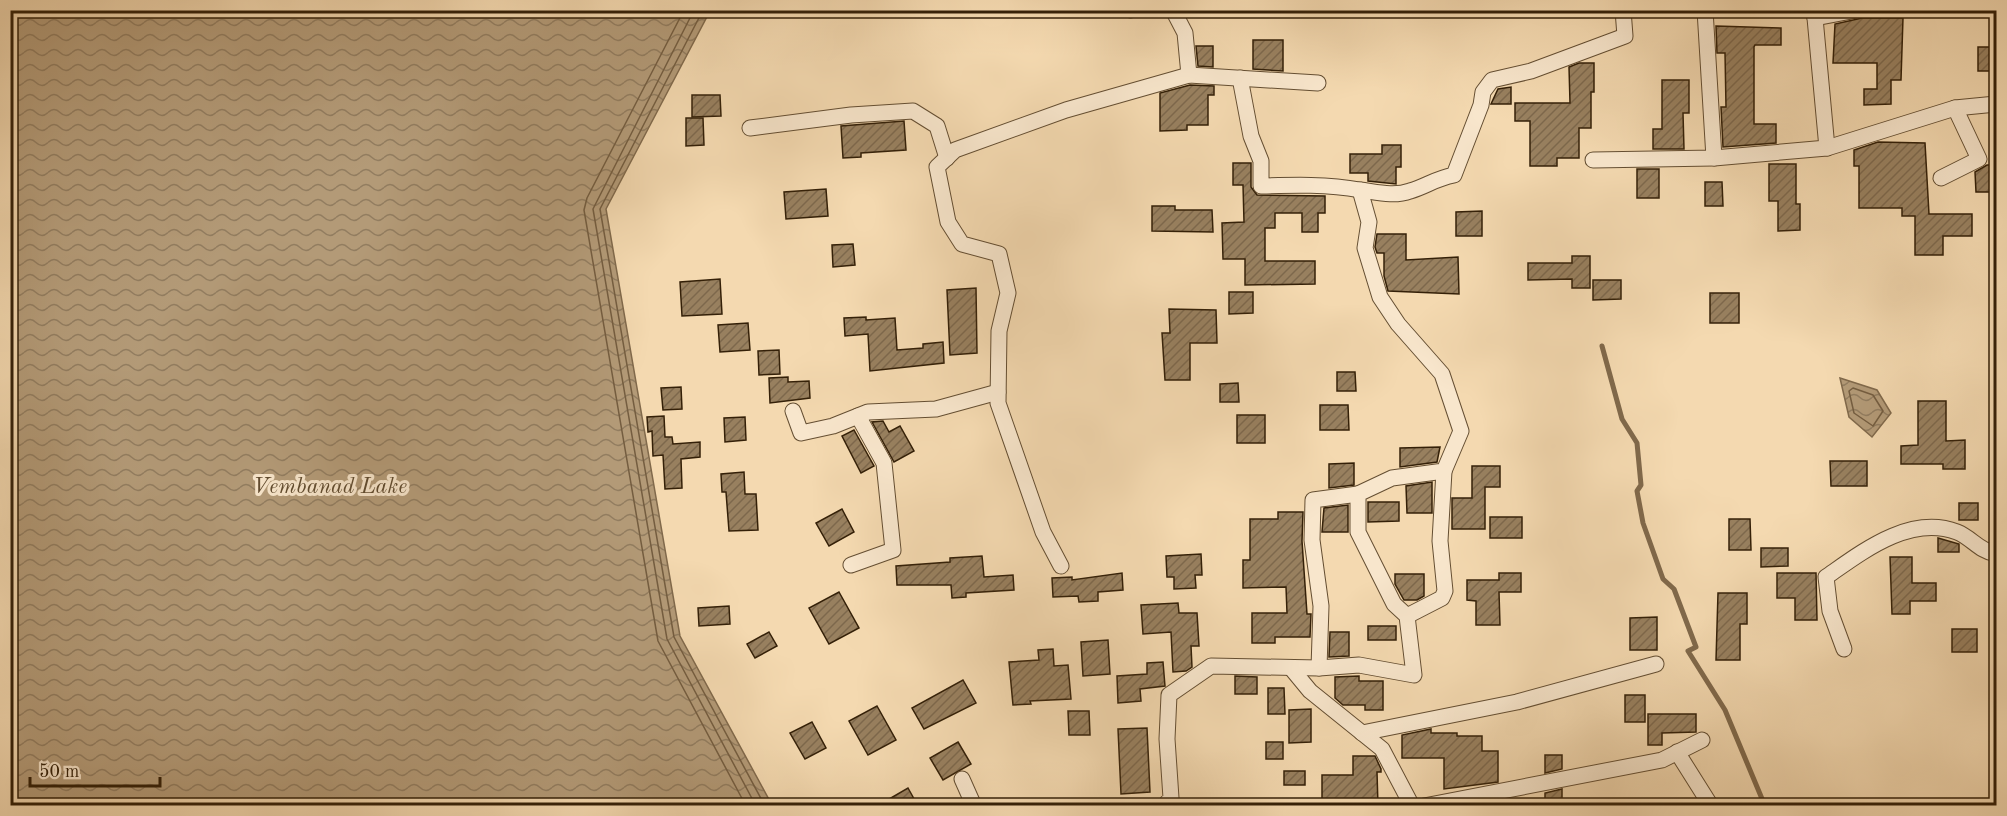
<svg xmlns="http://www.w3.org/2000/svg" width="2007" height="816" viewBox="0 0 2007 816" font-family="'Old Standard TT',serif">
<style>
.water{fill:url(#water-waves);stroke:#80694b;stroke-width:1.5}
.lines{fill:none;stroke-linecap:round;stroke-linejoin:round}
.shore{stroke:#745d40;stroke-width:1.5}
.stream{stroke:#80694b;stroke-width:5}
.building{fill:url(#building-hatch);stroke:#342008;stroke-width:1.5}
.minor-casing{stroke:#644e32;stroke-width:17}
.minor{stroke:#f8e6cc;stroke-width:15}
.labels{text-anchor:middle;stroke-width:6;stroke-linejoin:round;paint-order:stroke}
.water-label{font-size:22px;font-style:italic;fill:#604b2f;stroke:#f8e6cc}
</style>
<defs>
<pattern id="water-waves" width="16" height="10" patternUnits="userSpaceOnUse" patternTransform="scale(1.5)"><rect width="16" height="10" fill="#b39a77"/><path d="M0 5q4-4 8 0t8 0" fill="none" stroke="#927d60"/></pattern>
<pattern id="building-hatch" width="6" height="6" patternUnits="userSpaceOnUse" patternTransform="scale(1.5)"><rect width="6" height="6" fill="#98805f"/><path d="M-1 1l2-2M0 6l6-6M5 7l2-2" fill="none" stroke="#7d684c"/></pattern>
</defs>
<rect width="100%" height="100%" fill="#f4d9b0"/>
<filter id="stains"><feTurbulence type="fractalNoise" baseFrequency=".00333" numOctaves="4"/><feColorMatrix values="0 0 0 0 .2 0 0 0 0 .09 0 0 0 0 .02 0 0 0 .5 -.17"/></filter>
<radialGradient id="worn" r=".72"><stop offset=".6" stop-color="#630" stop-opacity="0"/><stop offset="1" stop-color="#630" stop-opacity=".3"/></radialGradient>
<g class="water">
<polygon points="10,11 710,11 606,209 680,636 772,805 11,805"/>
<polygon points="1840,378 1877,390 1891,413 1872,437 1849,417"/>
</g>
<g class="lines">
<g class="shore">
<polyline points="684,10 587,198 584,210 658,641 746,806"/>
<polyline points="694,10 593,209 667,639 756,806"/>
<polyline points="703,10 600,209 674,637 765,806"/>
<polygon points="1853,388 1873,395 1883,411 1873,426 1854,413 1849,391"/>
</g>
<polyline class="stream" points="1602,346 1622,419 1637,443 1641,485 1637,491 1643,523 1663,579 1674,589 1696,647 1688,651 1725,710 1765,806"/>
</g>
<g class="building">
<polygon points="1862,18 1903,18 1901,80 1891,80 1891,104 1864,105 1864,89 1877,89 1877,63 1833,63 1835,24"/>
<polygon points="1716,26 1781,28 1781,45 1755,45 1754,47 1754,124 1776,124 1776,143 1723,147 1721,107 1726,107 1725,53 1717,53"/>
<polygon points="1253,40 1283,40 1283,71 1253,69"/>
<polygon points="1196,46 1213,46 1213,67 1198,66"/>
<rect x="1978" y="47" width="18" height="24"/>
<polygon points="1579,63 1594,63 1594,92 1591,92 1591,128 1579,128 1579,158 1557,158 1557,166 1530,166 1530,121 1515,121 1515,103 1570,103 1569,67"/>
<polygon points="1662,80 1689,80 1689,113 1683,113 1684,149 1653,149 1653,129 1662,129"/>
<polygon points="1190,85 1214,86 1214,95 1208,95 1208,125 1187,125 1187,130 1160,131 1160,93"/>
<polygon points="1511,87 1511,104 1491,104 1498,89"/>
<polygon points="692,95 720,95 721,116 692,117"/>
<polygon points="686,118 703,118 704,145 686,146"/>
<polygon points="904,121 906,150 861,153 861,157 843,158 841,126"/>
<polygon points="1878,142 1925,143 1929,214 1972,214 1972,236 1943,236 1943,255 1915,255 1915,216 1902,216 1902,208 1859,208 1859,166 1854,166 1854,150"/>
<polygon points="1382,145 1401,145 1401,167 1396,167 1396,184 1368,181 1368,173 1350,173 1350,154 1382,154"/>
<polygon points="1233,163 1251,163 1251,187 1257,195 1325,196 1325,213 1318,213 1318,232 1302,232 1302,213 1275,213 1275,228 1265,228 1265,261 1315,261 1315,284 1245,285 1245,259 1223,259 1222,223 1244,222 1243,185 1233,185"/>
<polygon points="1769,164 1796,164 1796,204 1800,204 1800,230 1778,231 1778,201 1769,201"/>
<polygon points="1987,165 1996,165 1996,192 1976,192 1975,172"/>
<rect x="1637" y="169" width="22" height="29"/>
<polygon points="1705,182 1722,182 1723,206 1705,206"/>
<polygon points="826,189 828,216 786,219 784,192"/>
<polygon points="1152,206 1175,206 1175,210 1212,210 1213,232 1152,231"/>
<polygon points="1482,211 1482,236 1456,236 1456,212"/>
<polygon points="1377,234 1406,234 1406,260 1458,257 1459,294 1388,291 1384,276 1384,253 1377,253 1375,247"/>
<polygon points="853,244 855,265 833,267 832,245"/>
<polygon points="1572,256 1590,256 1590,288 1572,288 1572,279 1528,280 1528,263 1572,263"/>
<polygon points="720,279 722,314 682,316 680,282"/>
<polygon points="1593,280 1621,280 1621,299 1593,300"/>
<polygon points="976,288 977,353 950,355 947,290"/>
<polygon points="1229,292 1253,292 1253,313 1229,314"/>
<rect x="1710" y="293" width="29" height="30"/>
<polygon points="1169,309 1216,310 1217,343 1190,343 1190,380 1165,380 1162,333 1170,333"/>
<polygon points="866,317 866,320 895,318 897,350 923,348 923,344 943,342 944,363 870,371 868,334 845,336 844,318"/>
<polygon points="748,323 750,350 720,352 718,325"/>
<polygon points="779,350 780,374 759,375 758,351"/>
<polygon points="1337,372 1355,372 1356,391 1337,391"/>
<polygon points="788,377 788,382 809,381 810,398 770,403 769,378"/>
<polygon points="1238,383 1239,402 1220,402 1220,384"/>
<polygon points="681,387 682,409 663,410 661,388"/>
<polygon points="1918,401 1946,401 1946,441 1965,440 1965,469 1943,469 1943,464 1901,464 1901,446 1918,445"/>
<polygon points="1320,405 1348,405 1349,430 1320,430"/>
<rect x="1237" y="415" width="28" height="28"/>
<polygon points="664,416 665,437 672,437 673,444 700,442 700,457 681,459 682,488 665,489 663,455 653,456 652,431 648,432 647,417"/>
<polygon points="745,417 746,440 725,442 724,418"/>
<polygon points="883,421 889,432 900,426 914,451 894,462 872,422"/>
<polygon points="854,430 874,466 861,473 842,436"/>
<polygon points="1440,447 1437,462 1400,467 1400,448"/>
<polygon points="1830,461 1867,461 1867,486 1831,486"/>
<polygon points="1354,463 1354,485 1329,488 1329,464"/>
<polygon points="1472,466 1500,466 1500,487 1485,487 1485,529 1452,529 1452,498 1472,498"/>
<polygon points="744,472 745,494 756,494 758,530 729,531 726,492 722,492 721,474"/>
<polygon points="1432,482 1432,513 1407,513 1406,486"/>
<polygon points="1368,502 1399,502 1399,521 1368,522"/>
<rect x="1959" y="503" width="19" height="17"/>
<polygon points="1348,505 1348,532 1322,532 1324,508"/>
<polygon points="842,509 854,532 829,546 816,523"/>
<polygon points="1278,512 1303,512 1302,541 1307,614 1311,614 1310,637 1275,637 1275,643 1252,643 1252,613 1287,613 1286,587 1243,588 1243,560 1250,560 1250,519 1278,519"/>
<rect x="1490" y="517" width="32" height="21"/>
<polygon points="1729,519 1750,519 1751,550 1729,550"/>
<polygon points="1938,538 1959,544 1959,552 1938,552"/>
<polygon points="1761,548 1788,548 1788,566 1761,567"/>
<polygon points="1201,554 1202,575 1195,575 1196,588 1174,589 1174,577 1167,577 1166,556"/>
<polygon points="982,556 984,577 1013,575 1014,590 966,593 966,597 952,598 951,585 897,585 896,566 950,562 950,558"/>
<polygon points="1890,557 1912,557 1912,583 1936,583 1936,601 1910,601 1910,614 1892,614"/>
<polygon points="1122,573 1123,590 1098,592 1098,601 1079,602 1078,596 1053,597 1052,578 1072,577 1072,580"/>
<polygon points="1499,573 1521,573 1521,592 1499,592 1500,625 1476,625 1476,601 1467,600 1467,580 1499,580"/>
<polygon points="1777,573 1816,573 1817,620 1795,620 1795,598 1777,598"/>
<polygon points="1395,574 1424,574 1424,596 1417,600 1404,600 1395,584"/>
<polygon points="839,592 859,628 829,644 809,608"/>
<polygon points="1718,593 1747,593 1747,624 1740,624 1740,660 1716,660"/>
<polygon points="1178,603 1179,613 1197,613 1199,646 1191,646 1192,667 1186,671 1173,672 1171,632 1143,634 1141,605"/>
<polygon points="729,606 730,624 699,626 698,608"/>
<polygon points="1657,617 1657,650 1630,650 1630,618"/>
<rect x="1368" y="626" width="28" height="14"/>
<rect x="1952" y="629" width="25" height="23"/>
<polygon points="769,632 777,646 755,658 747,644"/>
<polygon points="1330,632 1349,632 1349,656 1329,657"/>
<polygon points="1108,640 1110,674 1083,676 1081,642"/>
<polygon points="1053,649 1054,666 1068,665 1071,699 1030,701 1031,704 1013,705 1009,662 1039,660 1038,650"/>
<polygon points="1163,662 1165,686 1140,689 1141,701 1118,703 1117,676 1147,674 1147,663"/>
<polygon points="1235,676 1257,677 1257,694 1235,694"/>
<polygon points="1359,676 1359,681 1383,681 1383,710 1365,710 1365,705 1343,705 1335,698 1335,677"/>
<polygon points="963,680 976,703 924,729 912,708"/>
<polygon points="1268,688 1284,688 1285,714 1268,714"/>
<rect x="1625" y="695" width="20" height="27"/>
<polygon points="877,706 896,740 868,755 849,721"/>
<polygon points="1311,709 1311,742 1289,743 1289,710"/>
<polygon points="1068,711 1089,711 1090,735 1069,735"/>
<polygon points="1648,714 1696,714 1696,732 1662,733 1662,745 1648,745"/>
<polygon points="812,722 826,748 805,759 790,733"/>
<polygon points="1147,728 1150,792 1121,794 1118,729"/>
<polygon points="1431,729 1431,733 1457,733 1457,736 1482,736 1482,751 1498,751 1498,782 1444,789 1444,758 1402,758 1402,735"/>
<polygon points="958,742 971,764 943,780 930,758"/>
<rect x="1266" y="742" width="17" height="17"/>
<polygon points="1545,755 1562,755 1562,769 1545,773"/>
<polygon points="1353,756 1375,756 1381,769 1381,772 1377,772 1378,806 1322,804 1322,775 1353,775"/>
<rect x="1284" y="771" width="21" height="14"/>
<polygon points="908,788 918,806 877,806"/>
<polygon points="1562,789 1562,806 1545,806 1545,793"/>
</g>
<g class="lines">
<defs>
<g id="minor">
<polyline points="1130,10 1131,10"/>
<polyline points="1705,10 1714,158"/>
<polyline points="1814,10 1815,18 1857,10"/>
<polyline points="1815,18 1827,148"/>
<polyline points="1189,75 1318,83"/>
<path d="M1240,78L1251,136L1261,161V186C1294,185 1328,184 1360,190C1376,192 1394,197 1410,191C1427,186 1434,179 1454,175L1481,105L1483,92L1492,80L1531,71L1625,36L1623,10"/>
<polyline points="750,128 851,115 913,111 937,126 947,158"/>
<polyline points="1593,160 1714,158 1827,148 1955,108 1996,104"/>
<polyline points="1941,178 1979,159 1955,108"/>
<polyline points="793,411 801,433 833,426 868,412 936,409 998,392"/>
<polyline points="851,565 893,550 884,463 858,416"/>
<polyline points="1061,566 1043,532 998,403 999,331 1008,293 999,254 962,244 948,222 937,167 955,150 1066,110 1189,75 1185,33 1173,10"/>
<polyline points="1407,616 1442,598 1445,591 1440,541 1444,471"/>
<path d="M1844,649L1830,611L1826,577C1862,552 1910,514 1957,532C1972,538 1979,551 1996,554"/>
<polyline points="1291,668 1310,691 1382,749 1412,806"/>
<polyline points="1319,668 1321,606 1312,540 1313,500 1358,494"/>
<polyline points="1362,733 1517,702 1656,664"/>
<polyline points="1677,752 1711,806"/>
<polyline points="962,779 974,806"/>
<polyline points="1164,806 1171,798 1167,739 1169,695 1211,666 1319,668 1359,665 1414,675 1407,616 1394,604 1358,532 1358,494 1392,478 1444,471 1461,431 1442,374 1398,324 1380,297 1365,248 1369,222 1360,190"/>
<polyline points="1424,806 1662,760 1702,740"/>
</g>
</defs>
<use href="#minor" class="minor-casing"/>
<use href="#minor" class="minor"/>
</g>
<g class="labels">
<g class="water-label">
<text x="330" y="493">Vembanad Lake</text>
</g>
</g>
<rect width="2007" height="816" fill="none" stroke="#f4d9b0" stroke-width="36"/>
<rect x="12" y="12" width="1983" height="792" fill="none" stroke="#342008" stroke-width="3"/>
<rect x="18" y="18" width="1971" height="780" fill="none" stroke="#342008" stroke-width="1.5"/>
<path d="M30 777v9h130v-9" fill="none" stroke="#342008" stroke-width="3"/>
<text x="39" y="777" font-size="18" fill="#342008" stroke="#f8e6cc" stroke-width="4.5" paint-order="stroke">50 m</text>
<rect width="100%" height="100%" filter="url(#stains)"/>
<rect width="100%" height="100%" fill="url(#worn)"/>
</svg>
